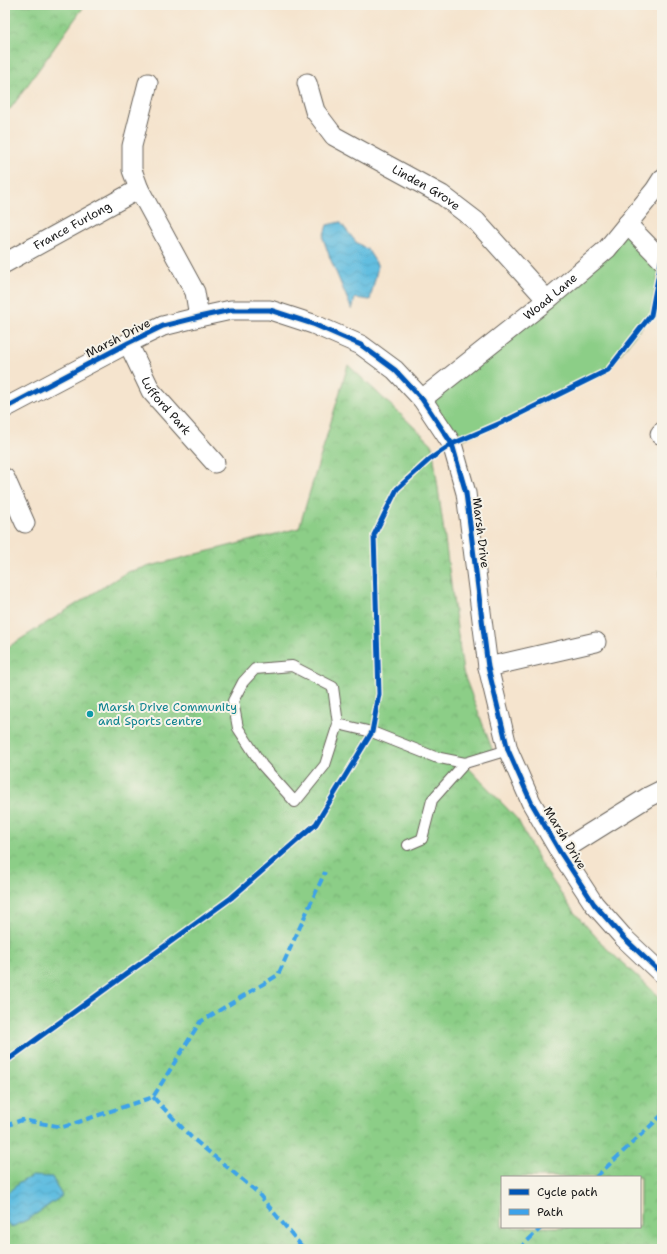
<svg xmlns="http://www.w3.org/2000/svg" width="667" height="1254" viewBox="0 0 667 1254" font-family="'Shantell Sans',sans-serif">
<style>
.grass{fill:#8cce87;stroke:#547552}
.park{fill:url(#park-crowns);stroke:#547552;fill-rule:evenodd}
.water{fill:url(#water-waves);stroke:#3f6d7e}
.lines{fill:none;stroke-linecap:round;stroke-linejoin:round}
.lane-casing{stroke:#68625a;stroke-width:12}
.street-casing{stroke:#68625a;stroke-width:21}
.lane{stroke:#fff;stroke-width:10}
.street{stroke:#fff;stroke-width:19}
.quiet{stroke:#3da2ea;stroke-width:4;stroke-dasharray:8 4;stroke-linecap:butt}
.cycleway-casing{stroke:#f7f3e8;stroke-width:8}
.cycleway{stroke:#0057b8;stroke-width:5}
.culture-dot{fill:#0f9aa8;stroke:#f7f3e8;stroke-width:1.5}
.labels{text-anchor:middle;stroke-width:4;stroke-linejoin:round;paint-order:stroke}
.street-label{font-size:12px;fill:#1c1c1c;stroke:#f7f3e8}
.culture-label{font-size:12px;fill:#0d838f;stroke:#f7f3e8;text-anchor:start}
</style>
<defs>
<pattern id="park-crowns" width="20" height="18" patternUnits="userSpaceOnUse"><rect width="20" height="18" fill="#8cce87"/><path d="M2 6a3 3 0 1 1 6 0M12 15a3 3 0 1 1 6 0" fill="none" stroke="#78b074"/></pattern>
<pattern id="water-waves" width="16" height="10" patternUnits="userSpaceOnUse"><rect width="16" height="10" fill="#62bee0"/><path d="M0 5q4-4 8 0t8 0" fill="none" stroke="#54a3c0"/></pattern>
</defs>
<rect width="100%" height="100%" fill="#f7f3e8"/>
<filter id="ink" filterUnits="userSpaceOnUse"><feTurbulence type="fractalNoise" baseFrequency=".025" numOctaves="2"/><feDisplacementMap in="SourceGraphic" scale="8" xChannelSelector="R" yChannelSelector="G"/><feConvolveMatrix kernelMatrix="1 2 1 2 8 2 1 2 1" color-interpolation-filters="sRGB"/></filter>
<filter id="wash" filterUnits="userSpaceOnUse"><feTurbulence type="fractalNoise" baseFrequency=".012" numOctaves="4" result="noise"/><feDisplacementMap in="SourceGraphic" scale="16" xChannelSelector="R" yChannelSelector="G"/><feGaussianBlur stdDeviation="0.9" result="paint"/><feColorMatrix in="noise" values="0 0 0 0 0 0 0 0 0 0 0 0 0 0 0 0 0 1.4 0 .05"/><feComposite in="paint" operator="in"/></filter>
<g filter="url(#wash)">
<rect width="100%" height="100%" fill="#f5e4ce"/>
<g class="grass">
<polygon points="627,224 661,259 651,315 608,370 503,422 452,444 422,399"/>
<polygon points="662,545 662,606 660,551"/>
</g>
<g class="park">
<polygon points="5,5 85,5 11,108 5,111"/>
<path d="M348,365L432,444L463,672L494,754L465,764L518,820L539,861L573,911L606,948L662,999V1249H5V649L127,572L299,528ZM502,1177H640V1227H502Z"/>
</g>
<g class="water">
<polygon points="340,222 356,242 368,250 378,266 370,300 355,298 352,310 330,258 323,238 327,225"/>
<polygon points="32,1176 52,1177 62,1196 29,1219 10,1228 5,1218 5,1195 19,1183"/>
</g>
</g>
<g filter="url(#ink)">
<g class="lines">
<defs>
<g id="lane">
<polygon points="292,666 333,687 338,724 325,765 295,802 262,765 238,728 233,701 243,682 255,669"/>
<polyline points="338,724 372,732 435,757 465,763 508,750"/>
<polyline points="408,845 422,839 432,800 465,763"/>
</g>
<g id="street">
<path id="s1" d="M307,83L315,111L334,136L442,195L476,221L547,300"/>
<polyline points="139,189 132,170 132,146 148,83"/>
<polyline points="627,224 662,260"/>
<path id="s2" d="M5,263L139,189L195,292L199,317"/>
<path id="s3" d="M128,343L151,391L215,463"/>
<path id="s4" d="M422,399L547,300L607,249L655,190L662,179"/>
<polyline points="5,408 128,343 163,326 199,317 231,310 270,310 313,324 361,345 395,370 422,399 452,444 466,493 488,667 508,750 531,802 560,852 594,904 624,938 662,974"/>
<polyline points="660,434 662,432"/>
<polyline points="5,478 25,523"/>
<polyline points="488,667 596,642"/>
<polyline points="560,852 648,797 662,790"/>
</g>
</defs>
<use href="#lane" class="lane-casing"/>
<use href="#street" class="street-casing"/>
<use href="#lane" class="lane"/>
<use href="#street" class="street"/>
<g class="quiet">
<polyline points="153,1097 191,1137 257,1192 304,1249"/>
<polyline points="5,1126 22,1120 63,1127 153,1097 200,1022 278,975 325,872"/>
<polyline points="596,1177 662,1115"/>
<polyline points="519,1249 542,1227"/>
</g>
<defs>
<g id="cycleway">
<polyline points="5,408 128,343 163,326 199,317 231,310 270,310 313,324 361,345 395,370 422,399 452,444 466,493 488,667 508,750 531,802 560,852 594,904 624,938 662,974"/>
<polyline points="5,1062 231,898 316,824 372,732 379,694 374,535 397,489 430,459 452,444 503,422 608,370 651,315 662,257"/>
</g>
</defs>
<use href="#cycleway" class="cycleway-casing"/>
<use href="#cycleway" class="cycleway"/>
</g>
</g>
<circle class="culture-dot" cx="90" cy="714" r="4"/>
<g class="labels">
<g class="street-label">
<text dy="4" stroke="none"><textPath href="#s1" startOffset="166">Linden Grove</textPath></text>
<text dy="4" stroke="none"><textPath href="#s2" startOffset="77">France Furlong</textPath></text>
<text dy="4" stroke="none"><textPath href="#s4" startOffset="164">Woad Lane</textPath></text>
<text transform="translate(118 338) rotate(-27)" y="4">Marsh Drive</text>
<text dy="4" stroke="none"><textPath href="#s3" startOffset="74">Lufford Park</textPath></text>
<text transform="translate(481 533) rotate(83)" y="4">Marsh Drive</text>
<text transform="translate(565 838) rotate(59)" y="4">Marsh Drive</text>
</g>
<g class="culture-label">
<text x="98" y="711">Marsh Drive Community<tspan x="98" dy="14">and Sports centre</tspan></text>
</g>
</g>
<rect width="667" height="1254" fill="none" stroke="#f7f3e8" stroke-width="20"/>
<rect x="501" y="1176" width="140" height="52" fill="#f7f3e8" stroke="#9f9d96"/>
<rect x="509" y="1189" width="20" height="6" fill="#0057b8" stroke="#9f9d96"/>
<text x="537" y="1196" font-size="12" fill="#1c1c1c">Cycle path</text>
<rect x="509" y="1209" width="20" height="6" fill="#3da2ea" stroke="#9f9d96"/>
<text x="537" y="1216" font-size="12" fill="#1c1c1c">Path</text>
</svg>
